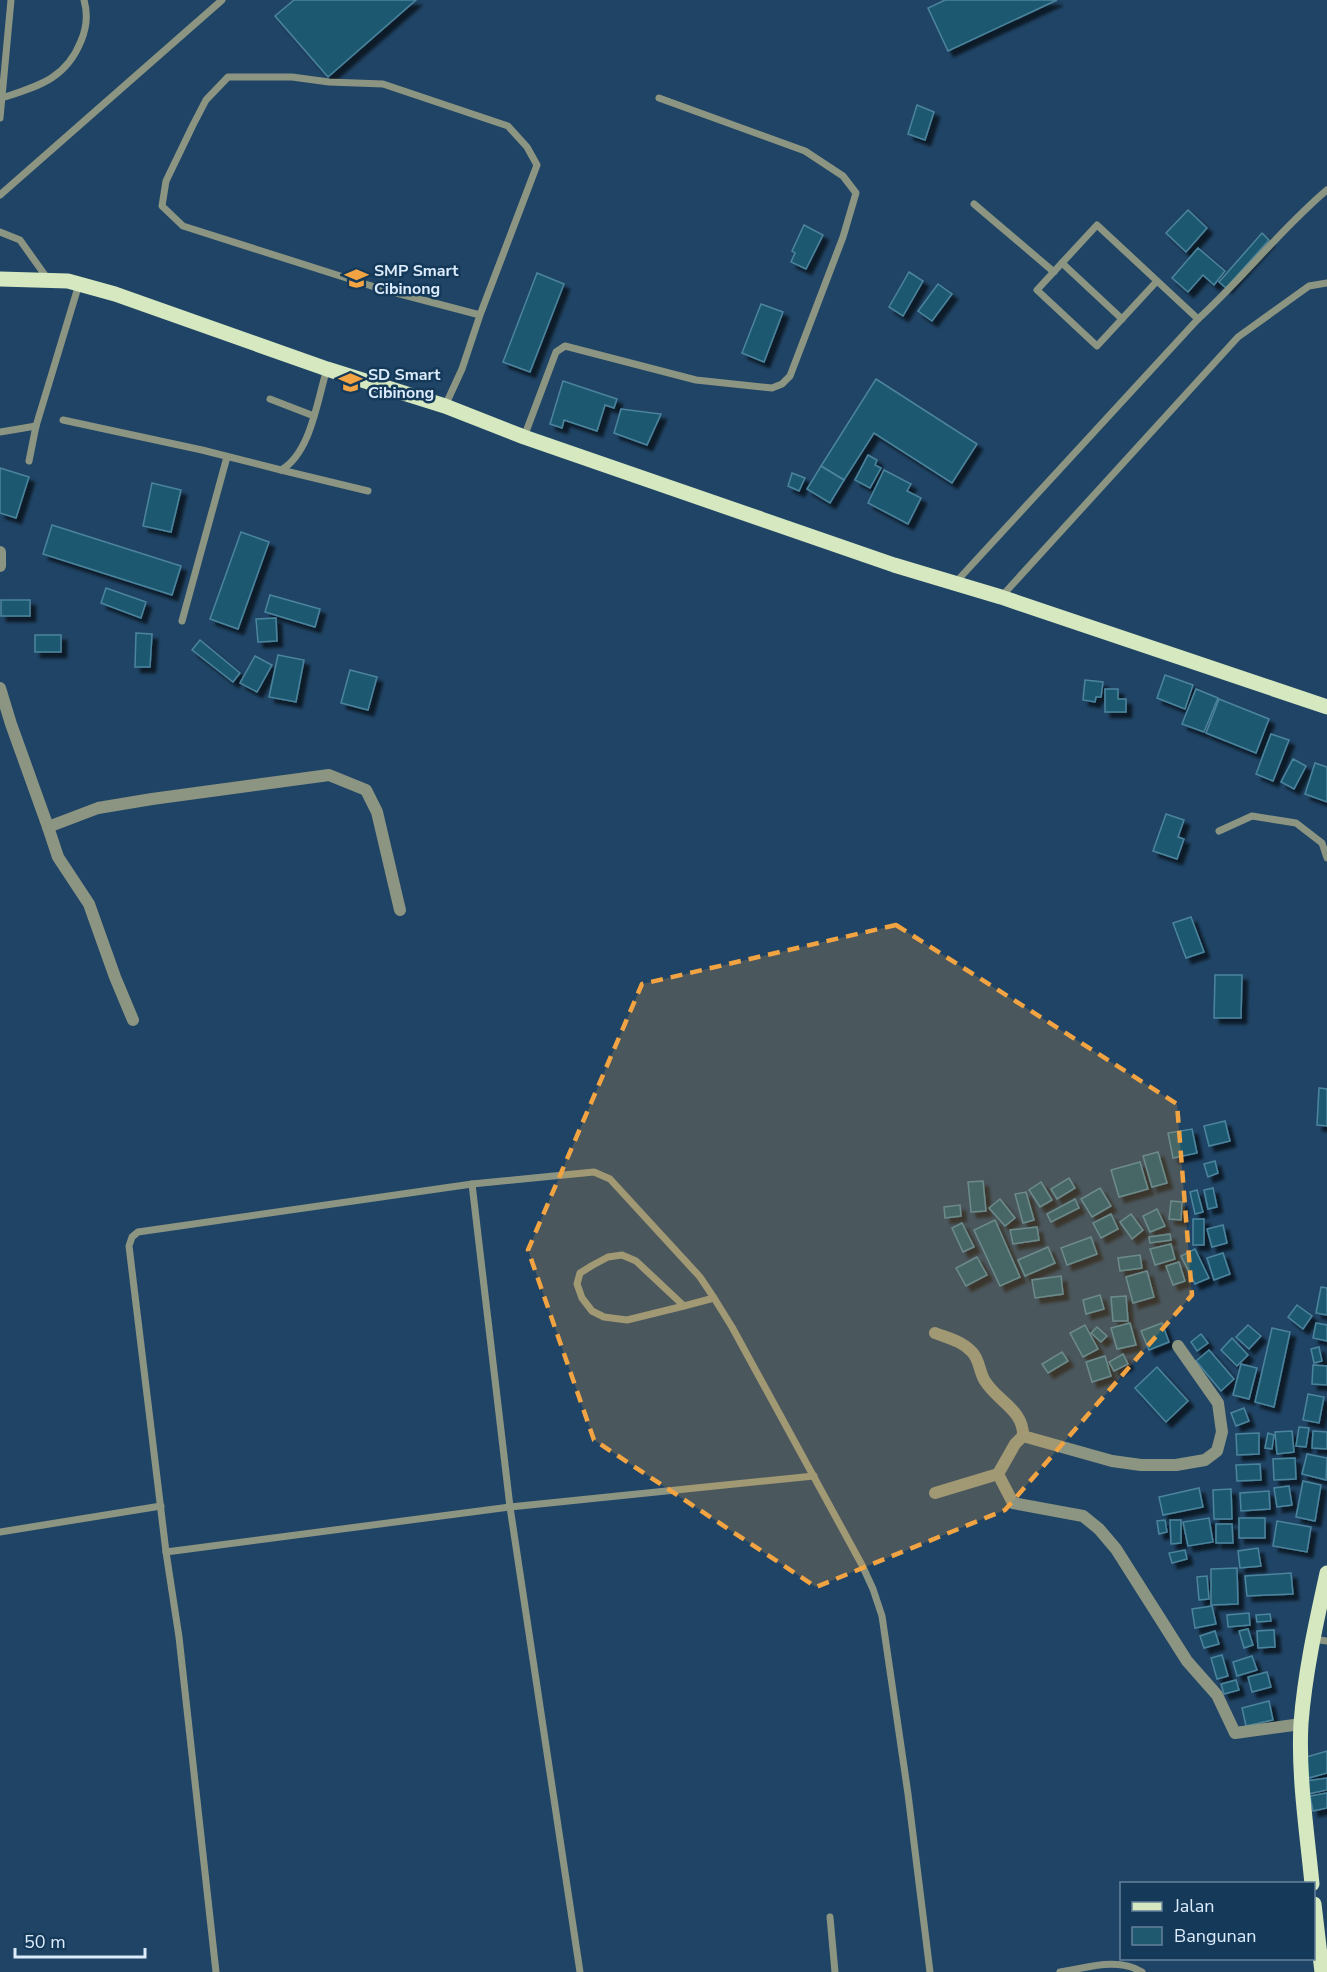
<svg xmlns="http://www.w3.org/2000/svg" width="1327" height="1972" viewBox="0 0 1327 1972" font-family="'Nunito Sans',sans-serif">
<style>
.building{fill:#1f5970;stroke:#4c849d;stroke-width:1.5;filter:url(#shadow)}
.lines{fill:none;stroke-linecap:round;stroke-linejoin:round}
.service{stroke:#8c9581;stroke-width:7}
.minor{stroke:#8c9581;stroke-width:12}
.primary{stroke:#d5e8bf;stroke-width:15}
.marked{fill:#f3a442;fill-opacity:0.2;stroke:#f3a442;stroke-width:4.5;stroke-dasharray:12 8;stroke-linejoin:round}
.labels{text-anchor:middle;stroke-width:5;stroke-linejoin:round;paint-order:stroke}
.poi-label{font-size:16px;font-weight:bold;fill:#dcecfc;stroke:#153959;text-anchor:start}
</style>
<defs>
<filter id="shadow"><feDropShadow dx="5.5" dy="5.5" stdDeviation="1.5" flood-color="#0009"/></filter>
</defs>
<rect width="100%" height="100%" fill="#204465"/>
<g class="building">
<polygon points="294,0 416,0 328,77 275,16"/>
<polygon points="945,0 1057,0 948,51 928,8"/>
<polygon points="917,105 934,112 925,140 908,134"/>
<polygon points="1188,210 1207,228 1186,252 1166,233"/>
<polygon points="804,225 823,235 806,269 791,262 795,253 792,251"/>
<polygon points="1262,233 1269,240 1226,288 1219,282"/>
<polygon points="1198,248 1225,271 1214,285 1203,275 1188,292 1172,278"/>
<polygon points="909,272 923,281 903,316 889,307"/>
<polygon points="537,273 564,284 530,372 503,362"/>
<polygon points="938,284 952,294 932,321 918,311"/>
<polygon points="761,304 783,312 764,362 742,353"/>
<polygon points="876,379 977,444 952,483 874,433 844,480 821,466"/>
<polygon points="563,381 617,399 614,408 605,405 597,431 564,420 562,428 550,424"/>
<polygon points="621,409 661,414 647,445 614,433"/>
<polygon points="868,455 877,460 875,465 881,468 870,488 855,480"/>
<polygon points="821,466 844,480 830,503 807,489"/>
<polygon points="0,468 29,477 16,518 0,513"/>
<polygon points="884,470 911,484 907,491 921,498 908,524 868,503"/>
<polygon points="792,473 805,478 799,491 788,486"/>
<polygon points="152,483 181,490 171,532 143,526"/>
<polygon points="52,525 181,566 172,595 43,554"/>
<polygon points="241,532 269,542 238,629 210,619"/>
<polygon points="106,588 146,602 141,618 101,603"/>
<polygon points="270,595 320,609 315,627 265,612"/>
<rect x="1" y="600" width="29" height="16"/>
<polygon points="276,618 277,641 258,642 256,619"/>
<polygon points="136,633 152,634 150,667 135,667"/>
<rect x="35" y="635" width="26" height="17"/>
<polygon points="200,640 240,673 233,682 192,650"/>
<polygon points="278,655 304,660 296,702 269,697"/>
<polygon points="255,656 272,665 257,692 240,683"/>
<polygon points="350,670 377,677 368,710 341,703"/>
<polygon points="1165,675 1193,685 1185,709 1157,698"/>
<polygon points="1085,680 1103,682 1101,697 1096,697 1095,702 1083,700"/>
<polygon points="1105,689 1118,689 1118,699 1126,699 1126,712 1105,712"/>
<polygon points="1196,689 1218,698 1204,732 1182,724"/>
<polygon points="1219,699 1269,719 1256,753 1206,733"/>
<polygon points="1271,734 1289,740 1273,781 1256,774"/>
<polygon points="1293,759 1306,766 1294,789 1281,782"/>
<polygon points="1315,763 1327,767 1327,802 1305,794"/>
<polygon points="1166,814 1184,820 1178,837 1184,839 1177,859 1153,851"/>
<polygon points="1191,917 1204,952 1186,958 1173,923"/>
<polygon points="1215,975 1242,975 1241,1018 1214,1018"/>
<polygon points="1319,1088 1327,1089 1327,1126 1317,1125"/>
<polygon points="1225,1121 1230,1141 1209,1146 1204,1126"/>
<polygon points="1192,1129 1197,1153 1173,1158 1168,1133"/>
<polygon points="1158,1152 1167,1183 1152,1187 1143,1156"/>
<polygon points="1215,1161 1218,1173 1208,1177 1204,1164"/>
<polygon points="1140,1162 1148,1189 1119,1197 1111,1170"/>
<polygon points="1069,1178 1075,1188 1057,1199 1051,1189"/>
<polygon points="983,1181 986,1211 971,1212 968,1182"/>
<polygon points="1041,1182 1052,1200 1040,1207 1029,1190"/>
<polygon points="1100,1188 1111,1206 1092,1217 1081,1199"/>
<polygon points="1213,1188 1217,1207 1208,1209 1204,1190"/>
<polygon points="1197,1190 1203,1212 1195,1214 1190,1192"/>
<polygon points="1026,1192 1034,1220 1023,1223 1015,1194"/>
<polygon points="1000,1199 1015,1218 1005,1226 989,1208"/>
<polygon points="1075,1199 1079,1208 1051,1222 1047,1214"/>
<polygon points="1171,1201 1182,1202 1181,1220 1169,1219"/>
<polygon points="960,1205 961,1216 945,1218 944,1207"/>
<polygon points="1157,1209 1165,1226 1150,1232 1143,1216"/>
<polygon points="1111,1214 1118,1229 1101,1238 1093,1223"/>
<polygon points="1131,1214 1143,1230 1132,1239 1120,1222"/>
<rect x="1193" y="1219" width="11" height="26"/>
<polygon points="995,1220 1020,1277 1000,1286 974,1230"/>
<polygon points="962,1223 974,1247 963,1252 952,1228"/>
<polygon points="1223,1225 1227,1243 1212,1247 1207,1229"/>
<polygon points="1037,1227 1039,1240 1013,1244 1010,1230"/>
<polygon points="1170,1234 1171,1240 1150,1243 1149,1237"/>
<polygon points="1091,1237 1097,1254 1067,1265 1061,1248"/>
<polygon points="1171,1244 1175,1259 1155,1265 1150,1249"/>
<polygon points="1048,1247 1055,1263 1025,1276 1018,1260"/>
<polygon points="1195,1249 1209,1278 1195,1284 1181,1256"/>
<polygon points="1223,1253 1230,1274 1214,1280 1207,1258"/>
<polygon points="1140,1255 1142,1268 1120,1271 1118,1258"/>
<polygon points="977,1257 987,1275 966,1286 956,1268"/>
<polygon points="1179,1262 1185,1281 1173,1285 1166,1266"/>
<polygon points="1147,1271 1154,1297 1133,1303 1126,1277"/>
<polygon points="1061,1276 1063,1294 1035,1298 1032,1280"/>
<polygon points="1321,1287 1327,1288 1327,1315 1316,1313"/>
<polygon points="1100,1295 1104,1309 1086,1314 1083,1300"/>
<polygon points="1126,1296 1128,1321 1113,1321 1111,1297"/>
<polygon points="1297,1305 1312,1316 1303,1329 1288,1317"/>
<polygon points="1130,1323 1136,1345 1117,1349 1111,1328"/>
<polygon points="1162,1323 1169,1342 1149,1350 1141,1331"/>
<polygon points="1316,1323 1327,1325 1327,1341 1313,1338"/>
<polygon points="1085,1325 1098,1349 1083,1357 1070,1333"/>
<polygon points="1248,1325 1261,1336 1249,1349 1236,1337"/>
<polygon points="1097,1327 1107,1336 1101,1342 1091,1333"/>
<polygon points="1272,1328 1290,1332 1274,1407 1255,1402"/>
<polygon points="1201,1334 1208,1343 1197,1351 1191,1342"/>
<polygon points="1232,1338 1248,1355 1237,1366 1221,1350"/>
<polygon points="1319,1347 1322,1361 1314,1363 1311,1349"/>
<polygon points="1209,1350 1234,1379 1221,1391 1196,1361"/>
<polygon points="1062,1352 1068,1361 1048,1373 1042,1364"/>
<polygon points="1123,1354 1128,1364 1114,1371 1109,1362"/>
<polygon points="1105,1356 1111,1376 1092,1382 1086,1362"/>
<polygon points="1241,1364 1257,1368 1249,1399 1233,1395"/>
<polygon points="1313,1365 1327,1366 1327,1385 1312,1384"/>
<polygon points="1157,1367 1188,1401 1166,1422 1135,1388"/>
<polygon points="1308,1394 1324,1397 1319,1423 1303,1420"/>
<polygon points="1244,1408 1249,1421 1236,1426 1231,1413"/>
<polygon points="1299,1427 1309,1428 1306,1447 1296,1446"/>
<polygon points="1292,1431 1294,1452 1277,1454 1275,1432"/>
<polygon points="1313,1431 1327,1432 1327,1449 1312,1448"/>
<polygon points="1259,1433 1259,1454 1237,1455 1236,1434"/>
<polygon points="1268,1433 1274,1435 1272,1449 1265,1448"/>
<polygon points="1307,1454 1327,1458 1326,1480 1302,1474"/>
<polygon points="1295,1458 1296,1479 1274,1480 1273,1459"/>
<polygon points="1260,1464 1261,1480 1237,1481 1236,1465"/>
<polygon points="1303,1481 1321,1485 1315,1521 1296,1517"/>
<polygon points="1289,1486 1292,1505 1277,1507 1274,1488"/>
<polygon points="1199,1488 1203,1507 1163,1515 1159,1497"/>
<polygon points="1231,1489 1232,1519 1214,1519 1213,1490"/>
<polygon points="1269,1491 1270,1509 1241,1511 1240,1493"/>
<polygon points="1209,1518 1213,1542 1188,1546 1183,1522"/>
<rect x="1239" y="1518" width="26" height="20"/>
<polygon points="1165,1520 1167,1532 1159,1534 1157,1521"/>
<polygon points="1170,1520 1181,1520 1181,1543 1171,1544"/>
<polygon points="1277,1521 1311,1527 1307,1552 1273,1546"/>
<polygon points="1216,1524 1232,1524 1233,1543 1216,1543"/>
<polygon points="1258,1548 1261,1566 1240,1568 1238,1551"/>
<polygon points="1185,1550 1187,1559 1172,1563 1169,1553"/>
<polygon points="1237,1568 1238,1604 1211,1605 1211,1569"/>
<polygon points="1291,1573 1293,1594 1247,1596 1245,1576"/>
<polygon points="1207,1576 1209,1599 1199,1600 1197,1577"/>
<polygon points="1212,1606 1216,1624 1195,1628 1192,1609"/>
<polygon points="1249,1613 1250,1625 1228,1627 1227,1615"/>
<polygon points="1270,1614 1271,1621 1257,1622 1256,1615"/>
<polygon points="1248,1629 1253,1645 1244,1648 1239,1631"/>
<polygon points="1274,1630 1275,1647 1258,1648 1257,1631"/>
<polygon points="1215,1631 1219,1644 1204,1648 1200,1636"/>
<polygon points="1222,1655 1228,1676 1217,1679 1211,1658"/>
<polygon points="1252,1656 1257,1670 1237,1676 1233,1662"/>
<polygon points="1267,1672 1271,1687 1252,1692 1248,1677"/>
<polygon points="1236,1680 1239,1690 1224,1694 1221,1684"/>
<polygon points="1269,1701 1273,1720 1246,1726 1242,1708"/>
<polygon points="1327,1751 1327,1773 1309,1778 1303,1758"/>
<polygon points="1327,1778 1327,1790 1308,1794 1306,1781"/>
<polygon points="1327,1793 1327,1808 1313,1811 1310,1796"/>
</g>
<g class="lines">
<g class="service">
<path d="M2,98C38,86 66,79 81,41C87,27 88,14 84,0"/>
<polyline points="0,118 11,0"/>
<polyline points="0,195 222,0"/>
<polyline points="974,204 1054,272"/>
<polyline points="0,232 20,240 47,278"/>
<polyline points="1062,263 1122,319"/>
<polyline points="1157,281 1097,346 1037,290 1097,225 1198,319"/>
<polyline points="270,399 314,416"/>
<polyline points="445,406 462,369 480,315 537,165 527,147 508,126 383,84 329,82 292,77 228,77 206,100 193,125 166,181 162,206 183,226 381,289 480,315"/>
<path d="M63,420L202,450L281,470C311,453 317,400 327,369"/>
<polyline points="0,432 36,426"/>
<polyline points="524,437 556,352 565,346 696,380 772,388 782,384 790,376 843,237 856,193 843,176 805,151 659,98"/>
<polyline points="29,461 36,426 79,284"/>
<polyline points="281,470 368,491"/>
<path d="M956,582L1198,319C1243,278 1281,229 1327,190"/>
<polyline points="1001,597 1238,337 1309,286 1327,283"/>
<polyline points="182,621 227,457"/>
<polyline points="1219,831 1252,816 1296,823 1322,843 1327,858"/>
<polyline points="472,1184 510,1507 580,1972"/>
<polyline points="684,1306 636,1261 622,1255 608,1257 593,1265 580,1273 577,1284 582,1298 592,1311 604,1317 627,1320 684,1306 714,1298"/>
<polyline points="0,1532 161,1506"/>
<polyline points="166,1552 510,1507 814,1476"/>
<polyline points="1312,1639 1327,1641"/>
<polyline points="830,1917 835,1972"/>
<polyline points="216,1972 179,1637 166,1552 129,1246 132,1237 138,1232 472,1184 594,1172 610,1179 700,1277 714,1298 732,1327 862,1565 873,1589 882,1616 908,1794 930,1972"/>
<path d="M1060,1972C1087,1968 1117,1957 1142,1972"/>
</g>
<g class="minor">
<polyline points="0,552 0,566"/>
<polyline points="0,688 11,724 48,827 98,808 152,799 329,775 366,790 377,812 400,910"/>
<polyline points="48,827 58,857 89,904 115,977 133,1020"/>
<path d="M935,1333C948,1338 962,1341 972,1352C980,1360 979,1372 985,1381C997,1401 1024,1410 1023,1436"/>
<polyline points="998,1474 1015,1444 1023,1436 1112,1461 1141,1465 1176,1465 1205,1460 1217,1451 1222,1432 1218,1403 1178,1346"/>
<polyline points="935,1493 998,1474 1013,1503 1083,1516 1099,1529 1116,1549 1187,1661 1217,1695 1235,1733 1301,1724"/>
</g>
<g class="primary">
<polyline points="0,279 68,281 115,294 327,369 445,406 524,437 894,565 1001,597 1327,707"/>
<path d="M1312,1884C1307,1832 1298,1774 1301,1723C1305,1672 1316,1623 1327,1573"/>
<polyline points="1314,1904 1322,1972"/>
</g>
</g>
<path class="marked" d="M896,925L1177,1104L1192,1295L1005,1510L816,1587L594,1440L528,1250L642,984Z"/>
<defs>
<symbol id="school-bare" viewBox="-9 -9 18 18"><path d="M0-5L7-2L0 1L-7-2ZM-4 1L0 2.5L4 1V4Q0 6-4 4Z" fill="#f3a442" stroke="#153959" stroke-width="2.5" paint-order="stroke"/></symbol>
</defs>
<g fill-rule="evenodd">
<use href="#school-bare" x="340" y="262" width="33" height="33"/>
<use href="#school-bare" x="334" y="366" width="33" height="33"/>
</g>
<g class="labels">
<g class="poi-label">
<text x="374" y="276">SMP Smart<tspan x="374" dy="18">Cibinong</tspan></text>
<text x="368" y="380">SD Smart<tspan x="368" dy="18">Cibinong</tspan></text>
</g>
</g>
<rect x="1120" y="1882" width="195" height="78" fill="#153959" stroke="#65819a" stroke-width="1.5"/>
<rect x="1132" y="1902" width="30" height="9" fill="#d5e8bf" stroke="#65819a" stroke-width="1.5"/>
<text x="1174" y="1912" font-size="18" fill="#dcecfc">Jalan</text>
<rect x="1132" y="1927" width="30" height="18" fill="#1f5970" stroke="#65819a" stroke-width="1.5"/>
<text x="1174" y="1942" font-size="18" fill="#dcecfc">Bangunan</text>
<path d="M15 1948v9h130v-9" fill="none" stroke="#dcecfc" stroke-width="3"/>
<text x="24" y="1948" font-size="18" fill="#dcecfc" stroke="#153959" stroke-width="4.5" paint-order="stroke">50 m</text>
</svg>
